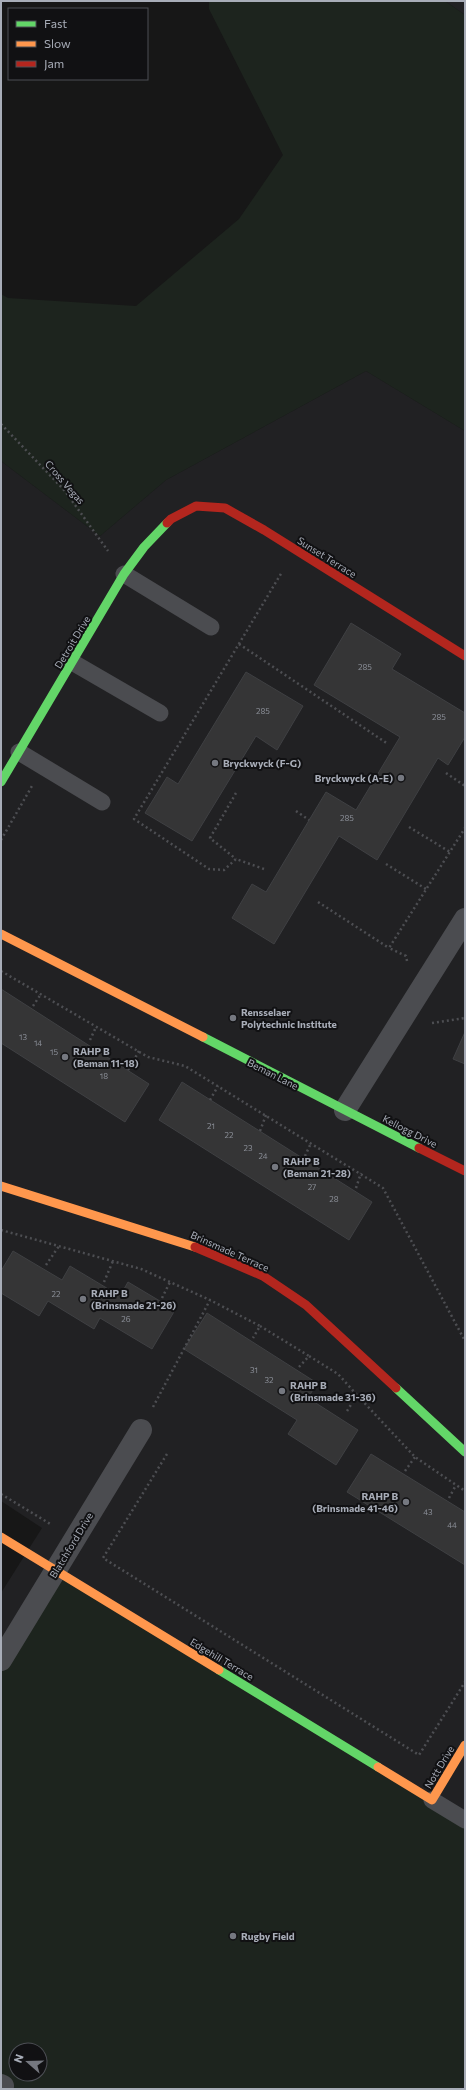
<svg xmlns="http://www.w3.org/2000/svg" width="466" height="2090" viewBox="0 0 466 2090" font-family="Commissioner,sans-serif">
<style>
.built{fill:#212123;fill-rule:evenodd}
.green{fill:#1d241e;fill-rule:evenodd}
.building{fill:#353536;stroke:#3f4043}
.lines{fill:none;stroke-linecap:round;stroke-linejoin:round}
.path{stroke:#4d4e52;stroke-width:2.5;stroke-dasharray:2 3;stroke-linecap:butt}
.lane{stroke:#4b4c50;stroke-width:17}
.street{stroke:#4b4c50;stroke-width:22}
.fast{stroke:#63d668;stroke-width:9}
.slow{stroke:#ff974d;stroke-width:9}
.jam{stroke:#b3261e;stroke-width:9}
.poi-dot{fill:#757880;stroke:#111113;stroke-width:1.5}
.labels{text-anchor:middle;stroke-width:4;stroke-linejoin:round;paint-order:stroke}
.number-label{font-size:8px;fill:#8b8f98}
.street-label{font-size:10px;fill:#a8adb8;stroke:#111113}
.poi-label{font-size:10px;font-weight:bold;fill:#a8adb8;stroke:#111113;text-anchor:start}
</style>
<rect width="100%" height="100%" fill="#171717"/>
<g class="built">
<polygon points="445,1 465,1 465,15"/>
<path d="M366,371L465,431V2089H1V1593L42,1528L1,1501V461L100,536L166,480ZM16,2050H40V2074H16Z"/>
</g>
<g class="green">
<polygon points="209,1 445,1 465,15 465,431 366,371 166,480 100,536 1,461 1,294 8,298 136,306 239,219 283,155 209,9"/>
<path d="M56,1570L465,1821V2084L462,2089H7L1,2085V1660ZM16,2050H40V2074H16Z"/>
</g>
<g class="building">
<polygon points="351,623 401,654 392,669 465,713 465,737 448,765 438,758 377,860 339,836 274,944 232,918 252,884 266,892 326,792 356,810 400,737 314,685"/>
<polygon points="246,672 303,706 277,750 256,736 192,841 145,813 167,777 178,784"/>
<polygon points="1,989 149,1084 125,1122 1,1043"/>
<polygon points="465,1032 465,1064 453,1059"/>
<polygon points="182,1082 372,1202 349,1240 159,1120"/>
<polygon points="13,1251 62,1280 70,1266 120,1296 128,1282 175,1310 152,1349 100,1318 94,1329 48,1301 39,1316 1,1293 1,1271"/>
<polygon points="207,1313 317,1383 308,1398 358,1430 336,1465 288,1434 297,1420 184,1349"/>
<polygon points="371,1454 465,1512 465,1565 347,1492"/>
</g>
<g class="lines">
<g class="path">
<polyline points="1,424 65,491 108,551"/>
<polyline points="239,644 388,744"/>
<polyline points="446,773 465,786"/>
<polyline points="236,793 210,838 236,859"/>
<polyline points="296,811 309,820"/>
<polyline points="409,827 450,852"/>
<polyline points="1,840 32,786"/>
<polyline points="386,864 426,889"/>
<polyline points="264,869 236,859 224,870 209,869 134,819 282,572"/>
<polyline points="318,902 389,948"/>
<polyline points="407,961 406,956 389,948 465,828"/>
<polyline points="1,971 148,1057 185,1066 383,1188 465,1341"/>
<polyline points="33,1006 41,994"/>
<polyline points="432,1023 465,1018"/>
<polyline points="90,1040 96,1027"/>
<polyline points="128,1070 139,1051"/>
<polyline points="210,1100 218,1086"/>
<polyline points="260,1131 266,1115"/>
<polyline points="305,1156 311,1143"/>
<polyline points="356,1188 361,1173"/>
<polyline points="1,1230 141,1269 210,1300"/>
<polyline points="46,1265 59,1246"/>
<polyline points="104,1282 113,1261"/>
<polyline points="162,1298 170,1282"/>
<polyline points="260,1326 309,1356"/>
<polyline points="299,1367 309,1356 338,1374 357,1395"/>
<polyline points="153,1407 210,1300 260,1326 253,1338"/>
<polyline points="347,1411 357,1395 415,1457 465,1491"/>
<polyline points="167,1454 103,1558 419,1755 465,1682"/>
<polyline points="405,1471 415,1457"/>
<polyline points="1,1494 52,1525"/>
<polyline points="449,1498 456,1485"/>
</g>
<g class="lane">
<polyline points="124,574 211,627"/>
<polyline points="72,662 160,713"/>
<polyline points="19,752 102,802"/>
<polyline points="432,1800 465,1820"/>
</g>
<g class="street">
<polyline points="345,1110 465,919"/>
<polyline points="1,1660 141,1430"/>
<polyline points="1,2085 3,2086"/>
</g>
<g class="fast">
<polyline points="1,782 124,574 144,547 167,523"/>
<polyline points="203,1037 419,1148"/>
<polyline points="396,1388 465,1452"/>
<polyline points="219,1670 378,1767"/>
</g>
<g class="slow">
<polyline points="1,934 203,1037"/>
<polyline points="1,1186 195,1247"/>
<polyline points="1,1537 219,1670"/>
<polyline points="378,1767 432,1800 465,1745"/>
</g>
<g class="jam">
<polyline points="167,523 171,519 196,506 225,508 264,530 465,656"/>
<polyline points="419,1148 465,1171"/>
<polyline points="195,1247 263,1276 306,1305 396,1388"/>
</g>
</g>
<g class="poi-dot">
<circle cx="215" cy="763" r="4"/>
<circle cx="401" cy="778" r="4"/>
<circle cx="233" cy="1018" r="4"/>
<circle cx="65" cy="1057" r="4"/>
<circle cx="275" cy="1167" r="4"/>
<circle cx="83" cy="1299" r="4"/>
<circle cx="282" cy="1391" r="4"/>
<circle cx="406" cy="1502" r="4"/>
<circle cx="233" cy="1936" r="4"/>
</g>
<g class="labels">
<g class="number-label">
<text x="365" y="670">285</text>
<text x="263" y="714">285</text>
<text x="439" y="720">285</text>
<text x="347" y="821">285</text>
<text x="23" y="1040">13</text>
<text x="38" y="1046">14</text>
<text x="54" y="1055">15</text>
<text x="104" y="1079">18</text>
<text x="211" y="1129">21</text>
<text x="229" y="1138">22</text>
<text x="248" y="1151">23</text>
<text x="263" y="1159">24</text>
<text x="312" y="1190">27</text>
<text x="334" y="1202">28</text>
<text x="56" y="1297">22</text>
<text x="126" y="1322">26</text>
<text x="254" y="1373">31</text>
<text x="269" y="1383">32</text>
<text x="428" y="1515">43</text>
<text x="452" y="1528">44</text>
</g>
<g class="street-label">
<text transform="translate(65 482) rotate(49)" y="4">Cross Vegas</text>
<text transform="translate(327 557) rotate(32)" y="4">Sunset Terrace</text>
<text transform="translate(72 642) rotate(-59)" y="4">Detroit Drive</text>
<text transform="translate(273 1074) rotate(27)" y="4">Beman Lane</text>
<text transform="translate(410 1131) rotate(27)" y="4">Kellogg Drive</text>
<text transform="translate(230 1251) rotate(24)" y="4">Brinsmade Terrace</text>
<text transform="translate(71 1545) rotate(-59)" y="4">Blatchford Drive</text>
<text transform="translate(222 1659) rotate(31)" y="4">Edgehill Terrace</text>
<text transform="translate(439 1767) rotate(-59)" y="4">Nott Drive</text>
</g>
<g class="poi-label">
<text x="223" y="767">Bryckwyck (F-G)</text>
<text x="393" y="782" text-anchor="end">Bryckwyck (A-E)</text>
<text x="241" y="1016">Rensselaer<tspan x="241" dy="12">Polytechnic Institute</tspan></text>
<text x="73" y="1055">RAHP B<tspan x="73" dy="12">(Beman 11-18)</tspan></text>
<text x="283" y="1165">RAHP B<tspan x="283" dy="12">(Beman 21-28)</tspan></text>
<text x="91" y="1297">RAHP B<tspan x="91" dy="12">(Brinsmade 21-26)</tspan></text>
<text x="290" y="1389">RAHP B<tspan x="290" dy="12">(Brinsmade 31-36)</tspan></text>
<text x="398" y="1500" text-anchor="end">RAHP B<tspan x="398" dy="12">(Brinsmade 41-46)</tspan></text>
<text x="241" y="1940">Rugby Field</text>
</g>
</g>
<rect width="466" height="2090" fill="none" stroke="#a8adb8" stroke-width="4"/>
<rect x="8" y="8" width="140" height="72" fill="#111113" stroke="#4d4f55"/>
<rect x="16" y="21" width="20" height="6" fill="#63d668" stroke="#4d4f55"/>
<text x="44" y="28" font-size="12" fill="#a8adb8">Fast</text>
<rect x="16" y="41" width="20" height="6" fill="#ff974d" stroke="#4d4f55"/>
<text x="44" y="48" font-size="12" fill="#a8adb8">Slow</text>
<rect x="16" y="61" width="20" height="6" fill="#b3261e" stroke="#4d4f55"/>
<text x="44" y="68" font-size="12" fill="#a8adb8">Jam</text>
<g transform="translate(28 2062) rotate(290)"><circle r="19" fill="#111113" stroke="#4d4f55"/>
<path d="M0-3L7 15L0 10L-7 15Z" fill="#757880"/>
<text y="-6" font-size="11" font-weight="bold" text-anchor="middle" fill="#a8adb8">N</text>
</g>
</svg>
